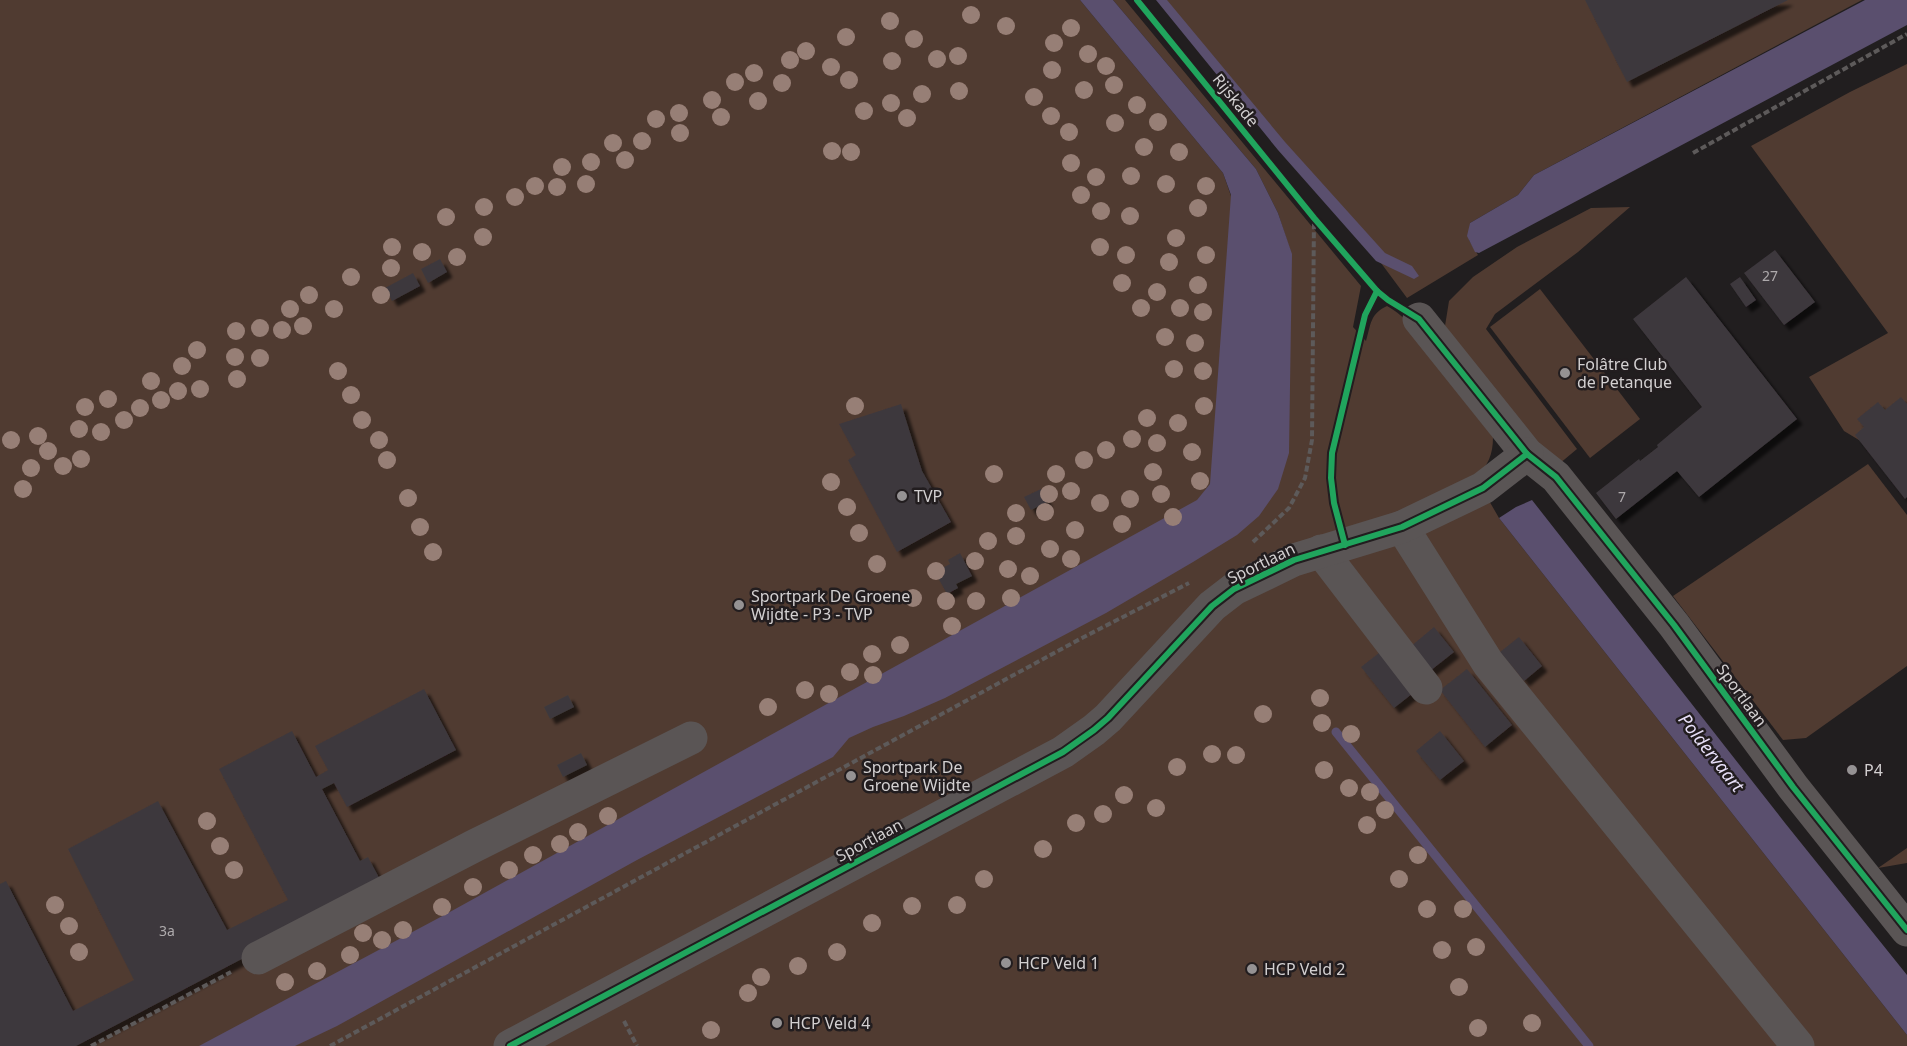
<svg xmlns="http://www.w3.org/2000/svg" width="1907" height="1046" viewBox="0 0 1907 1046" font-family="'Noto Sans',sans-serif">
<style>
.green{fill:#503b31}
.water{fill:#5a4f6e}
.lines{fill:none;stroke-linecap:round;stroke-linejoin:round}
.stream{stroke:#5a4f6e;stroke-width:9}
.building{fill:#3e383d;filter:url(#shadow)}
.path{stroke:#5d5a5a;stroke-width:4;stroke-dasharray:6 3;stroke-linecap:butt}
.minor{stroke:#5a5555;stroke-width:33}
.cycleway-casing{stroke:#221d1f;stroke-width:10}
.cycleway{stroke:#20a55d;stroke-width:6}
.tree{fill:#977f76}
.poi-dot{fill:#959293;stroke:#221d1f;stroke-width:2}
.labels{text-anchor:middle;stroke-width:5;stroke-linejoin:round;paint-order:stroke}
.number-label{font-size:14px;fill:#aeaaac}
.street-label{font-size:16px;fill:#d3d0d1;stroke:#221d1f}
.poi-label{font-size:16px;fill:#d3d0d1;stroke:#221d1f;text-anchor:start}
.water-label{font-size:18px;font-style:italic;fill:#e7dff8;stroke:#221d1f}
</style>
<defs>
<filter id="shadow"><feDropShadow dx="5.5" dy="5.5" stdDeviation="1.5" flood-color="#0009"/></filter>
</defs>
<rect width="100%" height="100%" fill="#211e1f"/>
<g class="green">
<path d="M0,0H1080L1223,173L1231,196L1291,253L1278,213L1256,169L1113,0H1125L1361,286L1353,327L1366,341C1371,324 1370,314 1387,306C1423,325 1469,402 1493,437C1493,455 1488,465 1476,478L1499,518L1907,1035V1046H0Z"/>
<polygon points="1158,0 1862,0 1534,175 1518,195 1470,223 1469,240 1478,255 1407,298 1381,263"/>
<polygon points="1907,64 1907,469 1844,431 1809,377 1888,333 1751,146 1850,92"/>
<polygon points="1630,207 1578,252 1495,314 1486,329 1577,449 1559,464 1503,405 1445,326 1449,301 1473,277 1517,247 1591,208"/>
<polygon points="1540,289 1640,419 1590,458 1490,327"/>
<polygon points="1868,464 1907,515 1907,666 1806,738 1783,740 1673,596"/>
<polygon points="1907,848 1907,863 1878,868"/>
</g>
<g class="water">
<polygon points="1080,0 1113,0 1256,169 1278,213 1292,254 1289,453 1278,489 1259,516 1237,535 1193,562 1106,613 945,698 904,716 873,727 849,738 833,757 637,860 337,1026 295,1046 199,1046 448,913 1197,500 1210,484 1231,195 1223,173"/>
<polygon points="1156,0 1167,0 1285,142 1385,253 1412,266 1419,276 1414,279 1376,261 1278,150"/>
<polygon points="1865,0 1907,0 1907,25 1479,253 1475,252 1467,236 1470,223 1518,195 1534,175"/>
<polygon points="1532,500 1785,823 1907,975 1907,1035 1499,518 1516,507"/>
</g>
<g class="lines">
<polyline class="stream" points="1336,732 1589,1046"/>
</g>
<g class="building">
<polygon points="1585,0 1788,0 1627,82"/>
<polygon points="1775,250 1815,302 1784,325 1744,273"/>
<polygon points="440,259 447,272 428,283 421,269"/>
<polygon points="413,273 420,286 392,301 385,288"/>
<polygon points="1686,277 1797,419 1699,497 1677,471 1616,519 1596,493 1639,459 1640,461 1658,447 1657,445 1702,407 1633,319"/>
<polygon points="1740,277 1756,300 1746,307 1730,284"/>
<polygon points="1901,397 1907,404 1907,497 1905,499 1855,435 1864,427 1857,419 1878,402 1885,410"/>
<polygon points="901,404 922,471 951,522 897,552 848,460 856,455 839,424"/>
<polygon points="1041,489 1047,502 1031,510 1024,497"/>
<polygon points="960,553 972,576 956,584 958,588 947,594 935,572 950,564 948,560"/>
<polygon points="1434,627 1454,652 1430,671 1410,647"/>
<polygon points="1519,637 1542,666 1524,681 1500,652"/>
<polygon points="1384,649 1417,690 1394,708 1361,667"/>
<polygon points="1467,669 1512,725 1485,747 1440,690"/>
<polygon points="424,689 456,750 347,807 334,783 322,789 360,861 368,857 383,885 76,1046 0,1046 0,884 6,881 73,1011 134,980 68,849 158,801 227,930 288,900 219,769 292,731 316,777 328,770 315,746"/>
<polygon points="568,695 574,707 550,719 544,707"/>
<polygon points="1440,731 1464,761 1440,780 1416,751"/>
<polygon points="581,753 587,765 563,777 557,765"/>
</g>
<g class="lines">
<g class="path">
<polyline points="1693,153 1907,34"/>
<polyline points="1253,542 1289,508 1305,478 1312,440 1314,218"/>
<polyline points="624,1021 637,1046"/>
<polyline points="91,1046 231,972"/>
<polyline points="330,1046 1080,639 1189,583"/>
</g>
<g class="minor">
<polyline points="1419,319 1527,454 1556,477 1674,625 1793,787 1907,930"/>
<polyline points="1402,527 1488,663 1798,1046"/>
<polyline points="1321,551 1426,688"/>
<polyline points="258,958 474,846 691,738"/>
<polyline points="510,1046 1063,752 1094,730 1108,718 1212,606 1234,589 1294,560 1402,527 1483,488 1527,454"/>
</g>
<defs>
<g id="cycleway">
<polyline points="1137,0 1314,218 1377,291 1388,300 1419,319 1527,454 1556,477 1674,625 1793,787 1907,930"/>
<polyline points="1345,545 1334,503 1331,478 1332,453 1365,315 1377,291"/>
<polyline points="510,1046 1063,752 1094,730 1108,718 1212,606 1234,589 1294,560 1402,527 1483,488 1527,454"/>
</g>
</defs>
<use href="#cycleway" class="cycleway-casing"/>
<use href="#cycleway" class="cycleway"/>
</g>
<g class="tree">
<circle cx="971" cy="15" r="9"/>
<circle cx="890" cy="21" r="9"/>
<circle cx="1006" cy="26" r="9"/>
<circle cx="1071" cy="28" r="9"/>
<circle cx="846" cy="37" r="9"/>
<circle cx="914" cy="39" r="9"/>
<circle cx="1054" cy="43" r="9"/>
<circle cx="806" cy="51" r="9"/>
<circle cx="1088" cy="54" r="9"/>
<circle cx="958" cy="56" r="9"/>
<circle cx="937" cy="59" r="9"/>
<circle cx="790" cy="60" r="9"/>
<circle cx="892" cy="61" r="9"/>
<circle cx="1106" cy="66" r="9"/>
<circle cx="831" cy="67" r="9"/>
<circle cx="1052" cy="70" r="9"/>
<circle cx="754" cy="73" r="9"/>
<circle cx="849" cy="80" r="9"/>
<circle cx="735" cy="82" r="9"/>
<circle cx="782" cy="83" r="9"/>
<circle cx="1114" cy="85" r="9"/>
<circle cx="1084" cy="90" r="9"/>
<circle cx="959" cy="91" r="9"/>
<circle cx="922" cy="94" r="9"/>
<circle cx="1034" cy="97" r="9"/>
<circle cx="712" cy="100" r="9"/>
<circle cx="758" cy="101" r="9"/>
<circle cx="891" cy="103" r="9"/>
<circle cx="1137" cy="105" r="9"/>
<circle cx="864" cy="111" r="9"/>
<circle cx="679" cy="113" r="9"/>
<circle cx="1051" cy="116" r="9"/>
<circle cx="721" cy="117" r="9"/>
<circle cx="907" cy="118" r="9"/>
<circle cx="656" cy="119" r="9"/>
<circle cx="1158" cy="122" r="9"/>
<circle cx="1115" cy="123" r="9"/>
<circle cx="1069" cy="132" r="9"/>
<circle cx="680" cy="133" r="9"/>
<circle cx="642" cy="141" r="9"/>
<circle cx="613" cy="143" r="9"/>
<circle cx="1144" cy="147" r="9"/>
<circle cx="832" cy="151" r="9"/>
<circle cx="851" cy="152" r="9"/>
<circle cx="1179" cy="152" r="9"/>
<circle cx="625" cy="160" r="9"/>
<circle cx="591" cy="162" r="9"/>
<circle cx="1071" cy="163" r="9"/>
<circle cx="562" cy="167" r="9"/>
<circle cx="1131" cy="176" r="9"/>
<circle cx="1096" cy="177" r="9"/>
<circle cx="586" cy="184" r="9"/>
<circle cx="1166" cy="184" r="9"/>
<circle cx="535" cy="186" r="9"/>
<circle cx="1206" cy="186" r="9"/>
<circle cx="557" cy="187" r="9"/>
<circle cx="1081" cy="195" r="9"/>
<circle cx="515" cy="197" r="9"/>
<circle cx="484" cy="207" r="9"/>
<circle cx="1198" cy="208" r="9"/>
<circle cx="1101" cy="211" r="9"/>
<circle cx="1130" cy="216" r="9"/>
<circle cx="446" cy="217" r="9"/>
<circle cx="483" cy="237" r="9"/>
<circle cx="1176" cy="238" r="9"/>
<circle cx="392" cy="247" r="9"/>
<circle cx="1100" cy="247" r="9"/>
<circle cx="422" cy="252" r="9"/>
<circle cx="1126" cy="255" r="9"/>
<circle cx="1206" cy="255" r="9"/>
<circle cx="457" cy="257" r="9"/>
<circle cx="1169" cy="262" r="9"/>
<circle cx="391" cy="268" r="9"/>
<circle cx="351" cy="277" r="9"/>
<circle cx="1122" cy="283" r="9"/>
<circle cx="1198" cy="285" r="9"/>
<circle cx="1157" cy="292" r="9"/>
<circle cx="309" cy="295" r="9"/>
<circle cx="381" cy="295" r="9"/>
<circle cx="1141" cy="308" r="9"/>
<circle cx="1180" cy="308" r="9"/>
<circle cx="290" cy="309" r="9"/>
<circle cx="334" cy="309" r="9"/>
<circle cx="1203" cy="312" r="9"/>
<circle cx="303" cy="326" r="9"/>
<circle cx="260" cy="328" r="9"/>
<circle cx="282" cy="330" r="9"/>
<circle cx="236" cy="331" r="9"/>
<circle cx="1165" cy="337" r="9"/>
<circle cx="1195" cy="343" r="9"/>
<circle cx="197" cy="350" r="9"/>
<circle cx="235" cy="357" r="9"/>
<circle cx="260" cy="358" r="9"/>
<circle cx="182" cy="366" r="9"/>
<circle cx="1174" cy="369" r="9"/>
<circle cx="338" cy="371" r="9"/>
<circle cx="1203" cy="371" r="9"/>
<circle cx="237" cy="379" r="9"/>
<circle cx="151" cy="381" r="9"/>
<circle cx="200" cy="389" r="9"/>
<circle cx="178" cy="391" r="9"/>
<circle cx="351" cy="395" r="9"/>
<circle cx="108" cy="399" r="9"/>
<circle cx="161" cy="400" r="9"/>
<circle cx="855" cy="406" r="9"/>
<circle cx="1204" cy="406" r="9"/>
<circle cx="85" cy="407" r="9"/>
<circle cx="140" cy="408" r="9"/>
<circle cx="1147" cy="418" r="9"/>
<circle cx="124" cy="420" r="9"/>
<circle cx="362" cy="420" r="9"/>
<circle cx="1178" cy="423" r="9"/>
<circle cx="79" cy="429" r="9"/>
<circle cx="101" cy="432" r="9"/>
<circle cx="38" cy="436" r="9"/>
<circle cx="1132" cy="439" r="9"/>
<circle cx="11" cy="440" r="9"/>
<circle cx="379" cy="440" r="9"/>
<circle cx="1157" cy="443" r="9"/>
<circle cx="1106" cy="450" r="9"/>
<circle cx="48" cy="451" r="9"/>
<circle cx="1192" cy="452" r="9"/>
<circle cx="81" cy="459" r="9"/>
<circle cx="387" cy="460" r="9"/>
<circle cx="1084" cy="460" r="9"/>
<circle cx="63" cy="466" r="9"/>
<circle cx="31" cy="468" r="9"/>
<circle cx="1153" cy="472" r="9"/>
<circle cx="994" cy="474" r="9"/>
<circle cx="1056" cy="474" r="9"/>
<circle cx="1200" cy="481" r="9"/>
<circle cx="831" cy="482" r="9"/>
<circle cx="23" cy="489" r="9"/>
<circle cx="1071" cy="491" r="9"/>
<circle cx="1049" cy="494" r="9"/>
<circle cx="1161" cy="494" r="9"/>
<circle cx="408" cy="498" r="9"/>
<circle cx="1130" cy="499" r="9"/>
<circle cx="1100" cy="503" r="9"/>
<circle cx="847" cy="507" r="9"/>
<circle cx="1045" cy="512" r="9"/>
<circle cx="1016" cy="513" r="9"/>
<circle cx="1173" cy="517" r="9"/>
<circle cx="1122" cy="524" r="9"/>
<circle cx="420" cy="527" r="9"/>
<circle cx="1075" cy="530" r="9"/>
<circle cx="859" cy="533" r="9"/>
<circle cx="1016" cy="536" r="9"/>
<circle cx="988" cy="541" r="9"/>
<circle cx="1050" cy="549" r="9"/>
<circle cx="433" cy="552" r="9"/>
<circle cx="1071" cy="559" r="9"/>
<circle cx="975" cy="561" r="9"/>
<circle cx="877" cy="564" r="9"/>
<circle cx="1008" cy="569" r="9"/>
<circle cx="936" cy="571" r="9"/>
<circle cx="1030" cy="576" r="9"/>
<circle cx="913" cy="598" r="9"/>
<circle cx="1011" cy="598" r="9"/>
<circle cx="946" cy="601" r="9"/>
<circle cx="976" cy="601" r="9"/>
<circle cx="952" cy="626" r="9"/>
<circle cx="900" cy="645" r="9"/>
<circle cx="872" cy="654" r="9"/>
<circle cx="850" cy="672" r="9"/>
<circle cx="873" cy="675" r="9"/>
<circle cx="805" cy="690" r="9"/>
<circle cx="829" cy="694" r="9"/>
<circle cx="1320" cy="698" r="9"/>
<circle cx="768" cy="707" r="9"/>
<circle cx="1263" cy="714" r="9"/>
<circle cx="1322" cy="723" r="9"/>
<circle cx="1351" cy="734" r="9"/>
<circle cx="1212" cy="754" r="9"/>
<circle cx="1236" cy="755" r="9"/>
<circle cx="1177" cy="767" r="9"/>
<circle cx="1324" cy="770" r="9"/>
<circle cx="1349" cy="788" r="9"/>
<circle cx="1370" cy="792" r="9"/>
<circle cx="1124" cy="795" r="9"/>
<circle cx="1156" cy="808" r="9"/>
<circle cx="1385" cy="810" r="9"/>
<circle cx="1103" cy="814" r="9"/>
<circle cx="608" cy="816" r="9"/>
<circle cx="207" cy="821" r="9"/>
<circle cx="1076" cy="823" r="9"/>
<circle cx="1367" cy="825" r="9"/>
<circle cx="578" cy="832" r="9"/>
<circle cx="560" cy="844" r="9"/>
<circle cx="220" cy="846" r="9"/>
<circle cx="1043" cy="849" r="9"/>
<circle cx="533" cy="855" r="9"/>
<circle cx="1418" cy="855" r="9"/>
<circle cx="234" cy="870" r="9"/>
<circle cx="509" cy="870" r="9"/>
<circle cx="984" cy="879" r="9"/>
<circle cx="1399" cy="879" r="9"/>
<circle cx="473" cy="887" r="9"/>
<circle cx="55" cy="905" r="9"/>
<circle cx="957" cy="905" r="9"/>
<circle cx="912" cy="906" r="9"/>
<circle cx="442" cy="907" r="9"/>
<circle cx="1427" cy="909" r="9"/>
<circle cx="1463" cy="909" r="9"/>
<circle cx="872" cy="923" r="9"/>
<circle cx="69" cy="926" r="9"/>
<circle cx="403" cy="930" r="9"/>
<circle cx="363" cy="933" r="9"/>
<circle cx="382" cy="940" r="9"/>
<circle cx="1476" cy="947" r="9"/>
<circle cx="1442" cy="950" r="9"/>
<circle cx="79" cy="952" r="9"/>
<circle cx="837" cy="952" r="9"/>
<circle cx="350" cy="955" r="9"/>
<circle cx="798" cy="966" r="9"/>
<circle cx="317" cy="971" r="9"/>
<circle cx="761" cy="977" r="9"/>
<circle cx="285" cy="982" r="9"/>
<circle cx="1459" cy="987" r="9"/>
<circle cx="748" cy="993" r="9"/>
<circle cx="1532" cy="1023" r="9"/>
<circle cx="1478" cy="1028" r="9"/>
<circle cx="711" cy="1030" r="9"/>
</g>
<g class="poi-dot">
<circle cx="1565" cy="373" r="6"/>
<circle cx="902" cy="496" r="6"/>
<circle cx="739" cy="605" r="6"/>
<circle cx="1852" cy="770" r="6"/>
<circle cx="851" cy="776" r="6"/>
<circle cx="1006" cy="963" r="6"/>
<circle cx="1252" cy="969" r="6"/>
<circle cx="777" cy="1023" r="6"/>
</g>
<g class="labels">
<g class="number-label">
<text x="1770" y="281">27</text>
<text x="1622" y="502">7</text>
<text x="167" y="936">3a</text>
</g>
<g class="street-label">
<text transform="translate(1236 100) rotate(51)" y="6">Rijskade</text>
<text transform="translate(1261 563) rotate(-26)" y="6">Sportlaan</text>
<text transform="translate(1742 695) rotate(54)" y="6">Sportlaan</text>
<text transform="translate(869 840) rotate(-28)" y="6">Sportlaan</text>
</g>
<g class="poi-label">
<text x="1577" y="370">Folâtre Club<tspan x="1577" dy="18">de Petanque</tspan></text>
<text x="914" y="502">TVP</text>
<text x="751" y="602">Sportpark De Groene<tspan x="751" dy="18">Wijdte - P3 - TVP</tspan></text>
<text x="863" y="773">Sportpark De<tspan x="863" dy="18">Groene Wijdte</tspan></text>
<text x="1864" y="776">P4</text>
<text x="1018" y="969">HCP Veld 1</text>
<text x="1264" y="975">HCP Veld 2</text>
<text x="789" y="1029">HCP Veld 4</text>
</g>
<g class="water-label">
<text transform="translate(1711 753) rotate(52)" y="6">Poldervaart</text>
</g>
</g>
</svg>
